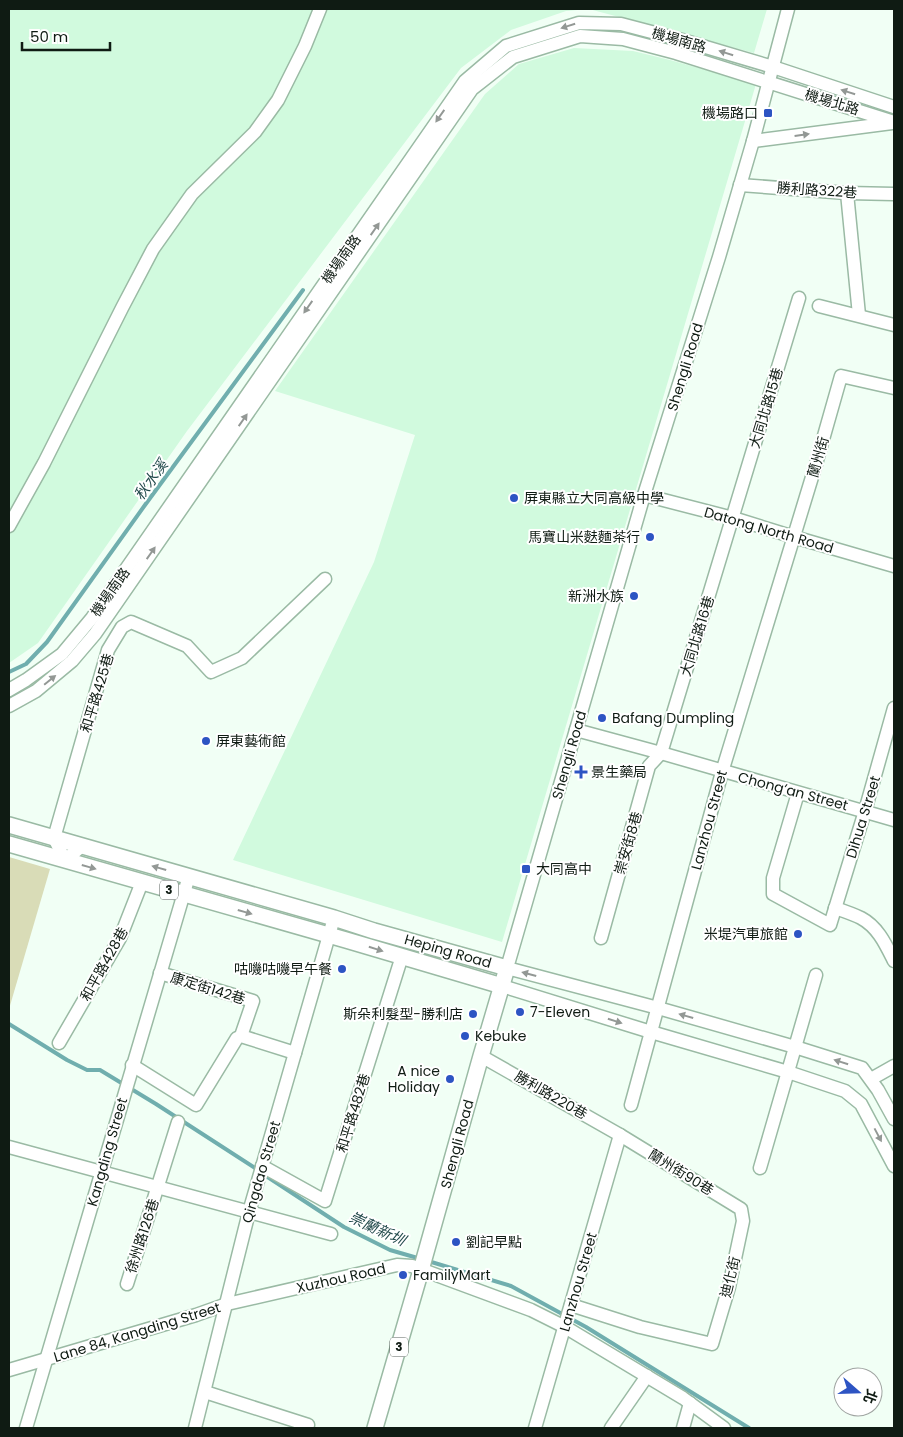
<svg xmlns="http://www.w3.org/2000/svg" width="903" height="1437" viewBox="0 0 903 1437" font-family="Poppins,'Noto Sans TC',sans-serif">
<style>
.built{fill:#d1fade}
.green{fill:#d9dcb7}
.lines{fill:none;stroke-linecap:round;stroke-linejoin:round}
.stream{stroke:#70aeae;stroke-width:4}
.minor-casing{stroke:#9abaa4;stroke-width:15}
.major-casing{stroke:#9abaa4;stroke-width:18}
.minor{stroke:#fff;stroke-width:12}
.major{stroke:#fff;stroke-width:15}
.oneway{fill:#939895}
.poi-dot{fill:#2d54c3;stroke:#fff;stroke-width:2}
.labels{text-anchor:middle;stroke-width:4;stroke-linejoin:round;paint-order:stroke}
.shield{fill:#fff;stroke:#575f5a;stroke-width:1}
.shield-label{font-size:12px;font-weight:bold;fill:#0f1b13}
.street-label{font-size:14px;fill:#0f1b13;stroke:#fff}
.poi-label{font-size:14px;fill:#0f1b13;stroke:#fff;text-anchor:start}
.water-label{font-size:15px;font-style:italic;fill:#244b4d;stroke:#fff}
</style>
<rect width="100%" height="100%" fill="#f1fff5"/>
<g class="built">
<polygon points="9,9 767,9 754,53 589,9 566,11 511,30 461,68 187,431 38,643 9,663"/>
<polygon points="574,48 633,51 670,60 756,84 502,942 233,860 374,562 415,435 275,391 485,94 519,64"/>
</g>
<polygon class="green" points="9,857 50,869 9,1009"/>
<g class="lines">
<g class="stream">
<polyline points="9,672 26,664 47,642 145,505 303,290"/>
<polyline points="9,1024 67,1060 87,1070 100,1070 156,1104 258,1170"/>
<polyline points="263,1174 344,1227 390,1250 421,1259"/>
<polyline points="428,1261 511,1286 586,1327 749,1428"/>
</g>
<defs>
<g id="minor">
<polyline points="788,9 753,141 719,257 644,495 507,968 658,1008 795,1047 862,1068 878,1090 894,1119"/>
<polyline points="753,141 892,123"/>
<polyline points="740,185 847,193 894,194"/>
<polyline points="847,193 859,315"/>
<polyline points="819,306 894,325"/>
<polyline points="644,495 733,518 794,537 894,566"/>
<polyline points="9,526 44,463 122,308 153,249 192,194 255,132 278,100 305,46 320,9"/>
<polyline points="9,690 26,680 62,654 92,618 465,81 506,46 579,23 621,24 682,40 773,67 894,107"/>
<polyline points="9,706 36,691 72,661 95,634 472,89 513,57 580,36 623,39 676,53 894,122"/>
<polyline points="576,730 661,753 894,820"/>
<polyline points="798,793 773,878 773,894 830,925 865,811 894,708"/>
<polyline points="82,846 65,860 54,838 108,650 122,627 131,622 187,646 211,672 242,658 325,579"/>
<path d="M835,908C844,911 853,914 861,918C878,927 886,945 894,961"/>
<polyline points="601,938 649,766 661,753 799,298"/>
<polyline points="160,973 253,1001 241,1036 295,1053"/>
<polyline points="502,986 651,1032 788,1072 845,1091 861,1104 894,1166"/>
<polyline points="59,1043 120,938 142,882"/>
<polyline points="481,1056 620,1135 741,1209 743,1221 729,1287 712,1344 640,1327 571,1305"/>
<polyline points="132,1065 196,1105 237,1038"/>
<polyline points="871,1079 894,1066"/>
<polyline points="631,1105 722,772 816,464 841,376 894,388"/>
<polyline points="9,1147 331,1234"/>
<polyline points="262,1166 325,1201 402,956"/>
<polyline points="760,1168 816,975"/>
<polyline points="127,1284 178,1122"/>
<polyline points="9,1370 196,1315 227,1304 397,1265 412,1266 531,1310 565,1327 683,1398 724,1428"/>
<polyline points="205,1392 308,1425"/>
<polyline points="26,1428 189,876"/>
<polyline points="195,1428 249,1212 334,918"/>
<polyline points="535,1428 620,1135"/>
<polyline points="611,1428 647,1376"/>
<polyline points="683,1428 690,1403"/>
</g>
<g id="major">
<polyline points="9,825 334,918 374,931 507,968 481,1056 421,1270 375,1428"/>
<polyline points="9,844 346,940 502,986"/>
</g>
</defs>
<use href="#minor" class="minor-casing"/>
<use href="#major" class="major-casing"/>
<use href="#minor" class="minor"/>
<use href="#major" class="major"/>
</g>
<defs><path id="oneway-solid" d="M-6-.8H1V-3.2L6.5 0L1 3.2V.8H-6Z" transform="scale(1.25)"/></defs>
<g class="oneway">
<use href="#oneway-solid" transform="translate(568 26) rotate(163)"/>
<use href="#oneway-solid" transform="translate(726 53) rotate(-163)"/>
<use href="#oneway-solid" transform="translate(848 92) rotate(-162)"/>
<use href="#oneway-solid" transform="translate(440 116) rotate(125)"/>
<use href="#oneway-solid" transform="translate(802 135) rotate(-8)"/>
<use href="#oneway-solid" transform="translate(375 229) rotate(-55)"/>
<use href="#oneway-solid" transform="translate(308 307) rotate(125)"/>
<use href="#oneway-solid" transform="translate(243 420) rotate(-55)"/>
<use href="#oneway-solid" transform="translate(151 553) rotate(-55)"/>
<use href="#oneway-solid" transform="translate(50 680) rotate(-39)"/>
<use href="#oneway-solid" transform="translate(89 867) rotate(16)"/>
<use href="#oneway-solid" transform="translate(159 868) rotate(-164)"/>
<use href="#oneway-solid" transform="translate(245 912) rotate(16)"/>
<use href="#oneway-solid" transform="translate(376 949) rotate(17)"/>
<use href="#oneway-solid" transform="translate(529 974) rotate(-165)"/>
<use href="#oneway-solid" transform="translate(686 1016) rotate(-164)"/>
<use href="#oneway-solid" transform="translate(615 1021) rotate(18)"/>
<use href="#oneway-solid" transform="translate(841 1062) rotate(-162)"/>
<use href="#oneway-solid" transform="translate(878 1135) rotate(62)"/>
</g>
<g class="poi-dot">
<rect x="763" y="108" width="10" height="10" rx="2.5"/>
<circle cx="514" cy="498" r="5"/>
<circle cx="650" cy="537" r="5"/>
<circle cx="634" cy="596" r="5"/>
<circle cx="602" cy="718" r="5"/>
<circle cx="206" cy="741" r="5"/>
<path d="M578.5 764.5h5v5h5v5h-5v5h-5v-5h-5v-5h5z"/>
<rect x="521" y="864" width="10" height="10" rx="2.5"/>
<circle cx="798" cy="934" r="5"/>
<circle cx="342" cy="969" r="5"/>
<circle cx="520" cy="1012" r="5"/>
<circle cx="473" cy="1014" r="5"/>
<circle cx="465" cy="1036" r="5"/>
<circle cx="450" cy="1079" r="5"/>
<circle cx="456" cy="1242" r="5"/>
<circle cx="403" cy="1275" r="5"/>
</g>
<g class="labels">
<g class="shield">
<rect x="160" y="880.5" width="18" height="19" rx="4"/>
<rect x="390" y="1337.5" width="18" height="19" rx="4"/>
</g>
<g class="shield-label">
<text x="169" y="894">3</text>
<text x="399" y="1351">3</text>
</g>
<g class="street-label">
<text transform="translate(679 40) rotate(16)" y="5">機場南路</text>
<text transform="translate(832 102) rotate(17)" y="5">機場北路</text>
<text transform="translate(817 190) rotate(4)" y="5">勝利路322巷</text>
<text transform="translate(341 259) rotate(-55)" y="5">機場南路</text>
<text transform="translate(685 367) rotate(-73)" y="5">Shengli Road</text>
<text transform="translate(766 408) rotate(-73)" y="5">大同北路15巷</text>
<text transform="translate(818 457) rotate(-74)" y="5">蘭州街</text>
<text transform="translate(769 530) rotate(16)" y="5">Datong North Road</text>
<text transform="translate(110 592) rotate(-55)" y="5">機場南路</text>
<text transform="translate(697 636) rotate(-73)" y="5">大同北路16巷</text>
<text transform="translate(97 693) rotate(-73)" y="5">和平路425巷</text>
<text transform="translate(569 755) rotate(-74)" y="5">Shengli Road</text>
<text transform="translate(793 791) rotate(15)" y="5">Chong’an Street</text>
<text transform="translate(863 817) rotate(-73)" y="5">Dihua Street</text>
<text transform="translate(709 820) rotate(-75)" y="5">Lanzhou Street</text>
<text transform="translate(628 843) rotate(-74)" y="5">崇安街8巷</text>
<text transform="translate(448 951) rotate(16)" y="5">Heping Road</text>
<text transform="translate(104 964) rotate(-61)" y="5">和平路428巷</text>
<text transform="translate(208 988) rotate(17)" y="5">康定街142巷</text>
<text transform="translate(551 1095) rotate(30)" y="5">勝利路220巷</text>
<text transform="translate(353 1113) rotate(-73)" y="5">和平路482巷</text>
<text transform="translate(457 1144) rotate(-75)" y="5">Shengli Road</text>
<text transform="translate(107 1152) rotate(-74)" y="5">Kangding Street</text>
<text transform="translate(261 1172) rotate(-74)" y="5">Qingdao Street</text>
<text transform="translate(681 1172) rotate(32)" y="5">蘭州街90巷</text>
<text transform="translate(142 1236) rotate(-72)" y="5">徐州路126巷</text>
<text transform="translate(730 1277) rotate(-76)" y="5">迪化街</text>
<text transform="translate(341 1278) rotate(-13)" y="5">Xuzhou Road</text>
<text transform="translate(578 1282) rotate(-74)" y="5">Lanzhou Street</text>
<text transform="translate(137 1332) rotate(-17)" y="5">Lane 84, Kangding Street</text>
</g>
<g class="poi-label">
<text x="758" y="118" text-anchor="end">機場路口</text>
<text x="524" y="503">屏東縣立大同高級中學</text>
<text x="640" y="542" text-anchor="end">馬寶山米麩麵茶行</text>
<text x="624" y="601" text-anchor="end">新洲水族</text>
<text x="612" y="723">Bafang Dumpling</text>
<text x="216" y="746">屏東藝術館</text>
<text x="591" y="777">景生藥局</text>
<text x="536" y="874">大同高中</text>
<text x="788" y="939" text-anchor="end">米堤汽車旅館</text>
<text x="332" y="974" text-anchor="end">咕嘰咕嘰早午餐</text>
<text x="530" y="1017">7-Eleven</text>
<text x="463" y="1019" text-anchor="end">斯朵利髮型-勝利店</text>
<text x="475" y="1041">Kebuke</text>
<text x="440" y="1076" text-anchor="end">A nice<tspan x="440" dy="16">Holiday</tspan></text>
<text x="466" y="1247">劉記早點</text>
<text x="413" y="1280">FamilyMart</text>
</g>
<g class="water-label">
<text transform="translate(151 480) rotate(-54)" y="5">秋水溪</text>
<text transform="translate(377 1229) rotate(25)" y="5">崇蘭新圳</text>
</g>
</g>
<rect width="903" height="1437" fill="none" stroke="#0f1b13" stroke-width="20"/>
<g transform="translate(858 1392) rotate(110)"><circle r="24" fill="#ffffff" stroke="#9fa4a1"/>
<path d="M0-4L9 19L0 12L-9 19Z" fill="#2d54c3"/>
<text y="-8" font-size="14" font-weight="bold" text-anchor="middle" fill="#0f1b13">北</text>
</g>
<path d="M22 42v8h88v-8" fill="none" stroke="#0f1b13" stroke-width="2.5"/>
<text x="30" y="42" font-size="15" fill="#0f1b13" stroke="#ffffff" stroke-width="4" paint-order="stroke">50 m</text>
</svg>
